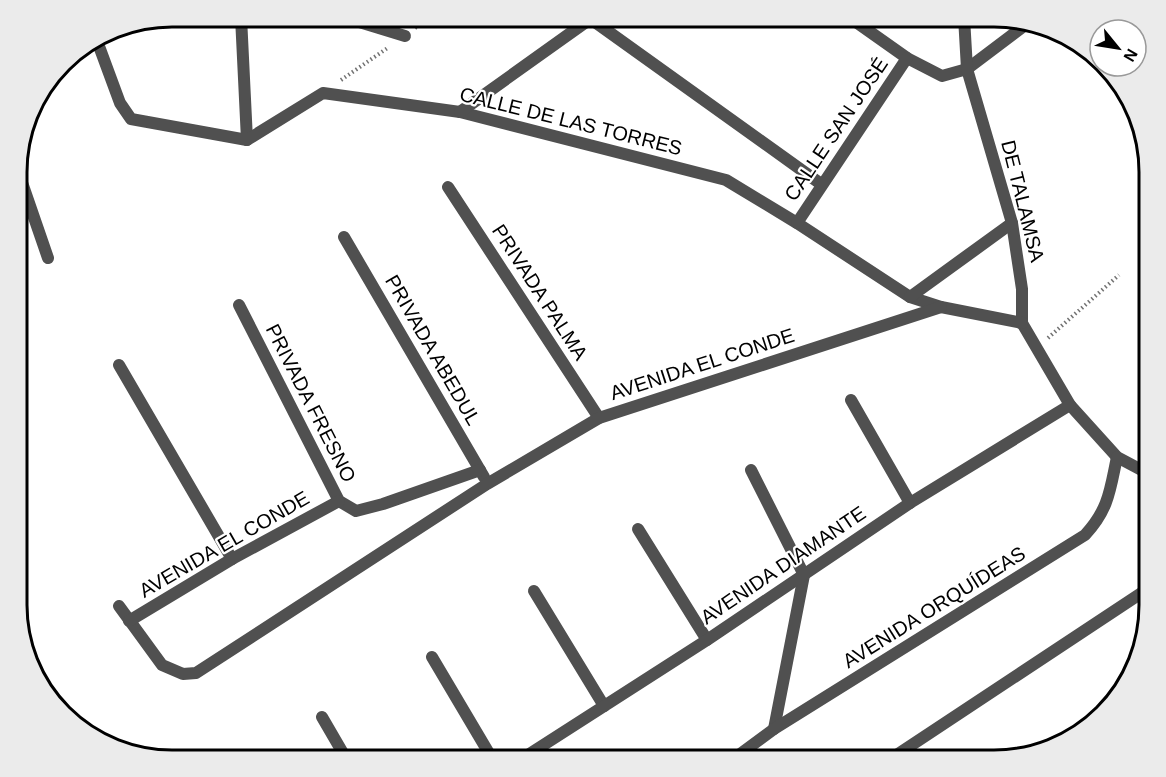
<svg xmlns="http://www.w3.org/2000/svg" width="1166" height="777" viewBox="0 0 1166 777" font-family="Helvetica,sans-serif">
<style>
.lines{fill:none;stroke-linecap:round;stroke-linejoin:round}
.path{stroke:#727272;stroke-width:4;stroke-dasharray:1.5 3;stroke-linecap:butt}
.minor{stroke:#505050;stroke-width:12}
.labels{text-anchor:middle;stroke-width:4.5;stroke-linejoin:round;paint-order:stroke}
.street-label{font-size:20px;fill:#000;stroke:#fff}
.rim{fill:none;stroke:#000;stroke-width:3}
</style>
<rect width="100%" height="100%" fill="#fff"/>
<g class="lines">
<g class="path">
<polyline points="415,28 431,17"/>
<polyline points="341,80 389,47"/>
<polyline points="1048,338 1119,275"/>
</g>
<g class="minor">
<polyline points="241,17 247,140"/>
<polyline points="343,17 405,36"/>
<polyline points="588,17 821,184"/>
<polyline points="849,17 907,58 942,76 967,69 1024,26"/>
<polyline points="964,17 967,69 1012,223 1022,289 1022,323 1070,405 1117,457 1149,474"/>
<polyline points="96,38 120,103 131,119 247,140 323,93 460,112 726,180 797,223 910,297 941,307 1022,323"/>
<polyline points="460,112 593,17"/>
<polyline points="18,171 48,258"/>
<polyline points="448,187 599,418"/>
<polyline points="797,223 907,58"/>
<polyline points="344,237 484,477"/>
<polyline points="910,297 1012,223"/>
<polyline points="239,305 339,501 356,511 383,504 480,470"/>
<polyline points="119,365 232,559"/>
<polyline points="851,400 910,503"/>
<polyline points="751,470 804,575 774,729"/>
<polyline points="638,529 707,640"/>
<polyline points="534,591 604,706"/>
<polyline points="119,606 162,665 183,674 196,673 487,484 599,418 941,307"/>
<polyline points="129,621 232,559 339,501"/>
<polyline points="432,657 493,760"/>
<polyline points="1117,698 1127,680"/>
<polyline points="322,717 347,760"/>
<polyline points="520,760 707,640 910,503 1070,405"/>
<path d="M732,760L774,729L1085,535C1109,509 1110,490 1117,457"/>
<polyline points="889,760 1149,588"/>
</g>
</g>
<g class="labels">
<g class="street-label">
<text transform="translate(571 121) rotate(14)" y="7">CALLE DE LAS TORRES</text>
<text transform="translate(836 129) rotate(-56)" y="7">CALLE SAN JOSÉ</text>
<text transform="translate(1023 201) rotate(76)" y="7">DE TALAMSA</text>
<text transform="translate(540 292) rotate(57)" y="7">PRIVADA PALMA</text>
<text transform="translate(433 350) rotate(60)" y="7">PRIVADA ABEDUL</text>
<text transform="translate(702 364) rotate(-18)" y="7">AVENIDA EL CONDE</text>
<text transform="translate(311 403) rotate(63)" y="7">PRIVADA FRESNO</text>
<text transform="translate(224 544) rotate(-30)" y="7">AVENIDA EL CONDE</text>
<text transform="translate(783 565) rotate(-34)" y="7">AVENIDA DIAMANTE</text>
<text transform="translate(934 607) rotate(-32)" y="7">AVENIDA ORQUÍDEAS</text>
</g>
</g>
<path d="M0 0H1166V777H0ZM172 27H994A145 145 0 0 1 1139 172V605A145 145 0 0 1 994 750H172A145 145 0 0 1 27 605V172A145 145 0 0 1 172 27Z" fill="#ebebeb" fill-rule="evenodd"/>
<path class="rim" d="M172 27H994A145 145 0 0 1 1139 172V605A145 145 0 0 1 994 750H172A145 145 0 0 1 27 605V172A145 145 0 0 1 172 27Z"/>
<g transform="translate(1118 48) rotate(120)"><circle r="28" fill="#ffffff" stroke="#999999" stroke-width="1.5"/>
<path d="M0-4.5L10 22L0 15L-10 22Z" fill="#000000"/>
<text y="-9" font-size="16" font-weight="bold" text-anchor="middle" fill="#000000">N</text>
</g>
</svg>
